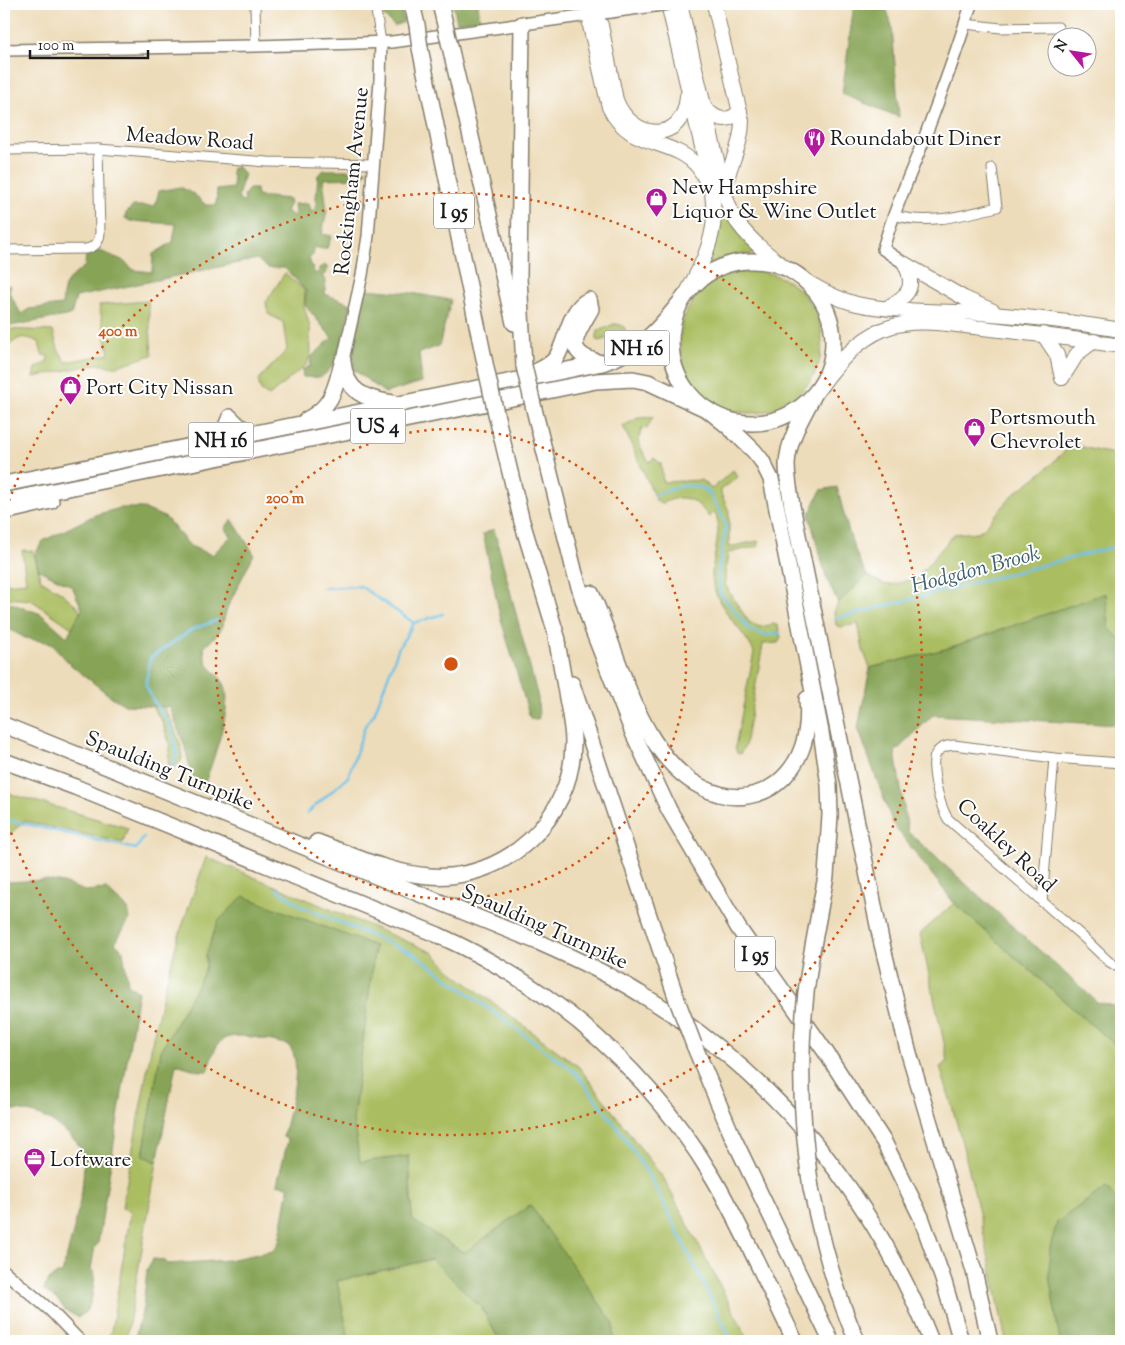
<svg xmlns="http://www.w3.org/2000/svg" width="1125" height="1345" viewBox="0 0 1125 1345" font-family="'Sorts Mill Goudy',serif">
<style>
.green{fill:#aabd61;stroke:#636c3e}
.forest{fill:#87a457;stroke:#52603a}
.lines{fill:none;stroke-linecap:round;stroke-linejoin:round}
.stream{stroke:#6dc2ea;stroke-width:2.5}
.street-casing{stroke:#847c6a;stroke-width:11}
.secondary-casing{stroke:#847c6a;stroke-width:14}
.primary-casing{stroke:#847c6a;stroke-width:16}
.highway-casing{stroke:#847c6a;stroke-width:18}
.street{stroke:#fff;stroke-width:9}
.secondary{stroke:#fff;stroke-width:11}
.primary{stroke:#fff;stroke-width:14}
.highway{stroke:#fff;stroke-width:15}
.secondary-bridge-casing{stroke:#847c6a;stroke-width:14;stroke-linecap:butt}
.highway-bridge-casing{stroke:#847c6a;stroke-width:18;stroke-linecap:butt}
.secondary-bridge{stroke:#fff;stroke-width:11}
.highway-bridge{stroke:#fff;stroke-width:15}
.ring{fill:none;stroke:#d4530e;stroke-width:2.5;stroke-dasharray:2.5 5}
.labels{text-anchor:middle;stroke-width:4;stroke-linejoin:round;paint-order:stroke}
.shield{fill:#fff;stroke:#606060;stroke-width:1}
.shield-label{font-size:20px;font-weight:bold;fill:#1c1c1c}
.street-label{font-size:21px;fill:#1c1c1c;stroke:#fff}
.poi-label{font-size:21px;fill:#1c1c1c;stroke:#fff;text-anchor:start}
.water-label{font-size:22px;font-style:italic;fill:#3c5e6e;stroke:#fff}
.centre{fill:#d4530e;stroke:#fff;stroke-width:2.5}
.ring-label{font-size:15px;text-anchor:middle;font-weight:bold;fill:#d4530e;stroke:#fff;stroke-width:4;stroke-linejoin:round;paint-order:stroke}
</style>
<rect width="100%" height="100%" fill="#fff"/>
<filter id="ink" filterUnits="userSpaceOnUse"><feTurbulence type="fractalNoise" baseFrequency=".02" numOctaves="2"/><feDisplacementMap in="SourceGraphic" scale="10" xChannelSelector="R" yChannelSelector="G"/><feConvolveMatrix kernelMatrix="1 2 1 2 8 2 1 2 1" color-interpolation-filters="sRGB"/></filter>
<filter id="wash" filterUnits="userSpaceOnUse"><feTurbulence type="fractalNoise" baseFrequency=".0096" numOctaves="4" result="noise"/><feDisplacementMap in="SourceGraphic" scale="20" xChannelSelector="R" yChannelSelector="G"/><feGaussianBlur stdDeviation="1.12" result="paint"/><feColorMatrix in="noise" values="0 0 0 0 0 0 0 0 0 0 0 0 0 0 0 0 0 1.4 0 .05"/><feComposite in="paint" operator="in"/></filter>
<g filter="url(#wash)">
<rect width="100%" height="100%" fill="#eddcb9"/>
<g class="green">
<polygon points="724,208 757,252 755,254 731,256 708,264 720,209"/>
<circle cx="751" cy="342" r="71"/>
<polygon points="285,273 305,291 304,306 310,327 311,353 307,364 269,396 261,391 258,380 287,350 283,322 268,314 266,302"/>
<path d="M148,301L152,355L114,367L97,364L34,377L36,368L47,362L48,356L42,355L39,342C18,333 20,339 4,349V329L53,331L58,349L66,362L109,354L99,305Z"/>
<path d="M614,324C619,324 625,325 626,332L624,336L611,337L600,341L596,340L598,331Z"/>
<path d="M653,417L647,429L642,428C636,442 641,449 649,462L654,458L661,464L663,482L701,480L712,489L733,470L738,477L721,490V494L729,511V547L758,541L759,546L728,553L725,575V584L731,595L749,622L760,627L774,624L778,626L781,638L778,643L763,644L745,746L740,754L737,753L735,747L754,652C742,627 713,606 712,576C712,559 724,525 714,512L709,517C696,499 683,492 662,504L657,502L623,426L638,418Z"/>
<polygon points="1072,444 1098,451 1121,455 1121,640 1109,628 1105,594 946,649 870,668 863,650 858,624 840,627 836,625 834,613 838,603 867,575 883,584 891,585 917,578 954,534 978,532 984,528 1014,494 1045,470"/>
<polygon points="22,550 33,551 41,580 62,593 78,607 88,631 153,690 172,722 181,746 182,760 175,767 168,764 170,745 162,721 139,688 117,663 69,626 31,600 4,598 4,554 7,584 26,582"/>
<polygon points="4,792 128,828 123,843 24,821 9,835 4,834"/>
<polygon points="206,857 432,952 456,975 579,1067 664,1179 749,1341 613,1341 614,1324 464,1253 412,1220 409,1156 360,1162 353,1120 375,946 206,955 206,967 200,980 161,1051 143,1156 157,1162 126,1341 107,1341 111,1331 131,1211 122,1208 124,1197 153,1038 163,993 178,938"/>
<path d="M954,903L1087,1021L1121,1049V1204L1105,1187L1049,1275L1060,1341H1006C987,1249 969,1156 940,1067L948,1061L920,934Z"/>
<polygon points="432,1259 482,1309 500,1341 349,1341 337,1281"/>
</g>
<g class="forest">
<polygon points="380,4 400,4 404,22 394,26 382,14"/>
<polygon points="453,4 478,4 480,19 457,22"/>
<polygon points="854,4 885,4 892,26 899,117 842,94"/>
<path d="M237,166L244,175L238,197L241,202L245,201L244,195L249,189H256L257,196L289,199L290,203L286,211L293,216L295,213L294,204L308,203L311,209V213L315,210L318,175L324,170H366L367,172L361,178L323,179L327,211L322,234L332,236L327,248L322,249L315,247L313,255L309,259L315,274L319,272V268L325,265L328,268L326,274L322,276L326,280L325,294L351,304C346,322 340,372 319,377C314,378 308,377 303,377L302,370L310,366L311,357L332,338L305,305L306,291L285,268H268L257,259L76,297L71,315L4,327V286L11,285L9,292L21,314L29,309L62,305C64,280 67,281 85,266L86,254L100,251L122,260L134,270L152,272L153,254L173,242L176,224L130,221L125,218L126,213L133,206H155L159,191L180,187L194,194L206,205H216L217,190L233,188C234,180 231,175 232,168Z"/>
<polygon points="365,289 411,293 451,300 439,346 419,353 422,382 385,393 354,370 352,340"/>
<path d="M837,487C845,517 851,548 867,575L838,603L826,577L809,515L821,490Z"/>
<path d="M120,508H143L166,518L190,546L212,555L231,536L225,528L232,519L254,554L227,608L221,630L204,648C206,673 215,667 224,684C235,703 211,765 204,786L192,780L186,750L170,707L125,705L110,696L71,665L51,643L25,638L4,626V601H5L41,614L67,637L82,609L72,586L39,570L35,554L43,541L95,515Z"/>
<polygon points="494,529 538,698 539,718 535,720 530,718 500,616 483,534"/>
<polygon points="1106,593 1109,628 1121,640 1121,725 933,715 895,752 908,832 1097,1002 1121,1008 1121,1049 1087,1021 954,903 893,824 858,728 870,668 946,649"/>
<path d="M47,880L63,883L85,891L106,889L128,909L130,919L115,943L123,951L128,984L138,992L98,1244L95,1246L91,1269L95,1275C93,1288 93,1312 78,1317L66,1311L58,1300L43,1290L49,1280L57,1274H62C69,1247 91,1175 81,1150C77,1140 66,1132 58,1126C42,1114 23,1109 4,1110V882Z"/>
<path d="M243,896L375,946L353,1120L360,1162L409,1156L412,1220L464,1253L530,1205L614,1324L613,1341H500L482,1309L432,1259L337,1281L349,1341H134L143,1308L147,1269L153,1259L163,1260L168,1264L228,1260L273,1251L279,1242L289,1187L277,1184L288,1140L283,1137C287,1115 306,1062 288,1045C273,1041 231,1029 220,1042C213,1050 211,1061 208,1071H199L176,1064L157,1162L143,1156L161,1051L200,980L206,967V955L218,921Z"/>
<polygon points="1106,1187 1121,1204 1121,1341 1060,1341 1049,1275 1050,1247 1057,1222"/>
</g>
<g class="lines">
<g class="stream">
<polyline points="655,495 682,486 697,486 708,491 722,515 726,525 718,574 720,593 750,630 765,635 780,633"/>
<polyline points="323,588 360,586 414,623 443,614"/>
<polyline points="835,619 1121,545"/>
<polyline points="172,766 177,755 171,727 153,700 146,685 150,658 193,629 218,620"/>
<polyline points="307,813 348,777 365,726 374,714 399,647 414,623"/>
<polyline points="4,819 136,849 144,837"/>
<polyline points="277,889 301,906 413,953 575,1072 621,1132 653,1182 732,1341"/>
</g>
</g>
</g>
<g filter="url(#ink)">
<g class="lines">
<defs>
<g id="street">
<polyline points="255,4 256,46"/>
<polyline points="375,4 381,42"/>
<polyline points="590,4 592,14"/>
<polyline points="965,24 1001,28 1058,27"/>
<polyline points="4,150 98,149 268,162 374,164"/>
<path d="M894,215C928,226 963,215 997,207L992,168"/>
<path d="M4,250L86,249C95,247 99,243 100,233L98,149"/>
<path d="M1121,763L1054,758L954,745C928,747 933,766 936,785C939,797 941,808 948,819L1083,937L1108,961L1121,969"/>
<polyline points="1042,902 1054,758"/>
</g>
<g id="secondary">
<polyline points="4,50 256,46 392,42 654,6"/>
<path d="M905,264L883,249C893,212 909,177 923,142C940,96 958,50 971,4"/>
<polyline points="343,360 362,275 368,236 380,81 381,42"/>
<polyline points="4,1271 50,1310 80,1341"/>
</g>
<g id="primary">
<path d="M668,4L712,189C712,198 714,207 714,216C713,245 698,272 685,296"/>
<path d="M680,4L725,194C728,204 731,213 737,222C760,254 819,295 857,304C893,312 941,311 978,313C1026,316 1074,322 1121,330"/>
<path d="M714,4L742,121C742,147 728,165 725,189"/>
<path d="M592,14L590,26L609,107C629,150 673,137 698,167C701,171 704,176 706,181"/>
<path d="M592,14L601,25L616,100C631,140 684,146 687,96"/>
<path d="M704,106C715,120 727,124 740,111"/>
<polyline points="905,264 964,298 993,311"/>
<path d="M887,308C907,296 917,289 905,264"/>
<polyline points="1043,334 1057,355 1062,378"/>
<polyline points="1062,378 1077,354 1094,341"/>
<path d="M820,387C837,364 857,340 884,329C914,317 950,325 982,328C1028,333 1075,339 1121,346"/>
</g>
<g id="highway">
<polyline points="412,4 417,25"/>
<polyline points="440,4 444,20"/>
<polyline points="522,24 519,278 524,366"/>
<polyline points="449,42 514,323"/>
<polyline points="420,48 487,373"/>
<circle cx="752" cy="342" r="81"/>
<path d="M343,362C346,392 365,399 393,403"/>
<path d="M533,373C541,369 550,366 556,358C567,341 569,308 589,300L591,309C576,336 561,352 601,363"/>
<path d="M814,395C803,415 788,440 787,464C787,478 790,492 792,506L881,940L908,1050L974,1271L990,1341"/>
<polyline points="534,409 575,574 592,628 633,733 669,810 739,929 825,1051 884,1142 921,1217 944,1282 961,1341"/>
<polyline points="497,418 522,522 558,640"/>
<path d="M306,420C334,406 335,387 343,360"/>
<polyline points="220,440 230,417 239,426 252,434"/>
<path d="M4,484L602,363C641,351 660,328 685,296"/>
<polyline points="4,501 596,381 633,379 648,382 708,410 729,427 754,451 762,461 771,479 821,732 829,785 830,815 826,876 811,957"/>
<polyline points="4,512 51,501"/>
<path d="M591,593C622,657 640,772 719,794C738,800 760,796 776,784C803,763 810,731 807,699"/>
<polyline points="572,684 677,1000"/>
<path d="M4,725L538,942C572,957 607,973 639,993C775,1073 873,1195 931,1341"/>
<path d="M4,761L75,787L438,935C555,988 648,1069 714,1179C744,1231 768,1287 795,1341"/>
<path d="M317,842C354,856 390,873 429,876C505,882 573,819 573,743C573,728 570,713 567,698C563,676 559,653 555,631"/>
<polyline points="694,1045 731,1133 831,1341"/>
<path d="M811,1188C822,1240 835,1292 857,1341"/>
</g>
</defs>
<use href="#street" class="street-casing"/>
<use href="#secondary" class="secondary-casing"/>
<use href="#primary" class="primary-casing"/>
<use href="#highway" class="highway-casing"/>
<use href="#street" class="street"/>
<use href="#secondary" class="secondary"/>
<use href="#primary" class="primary"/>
<use href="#highway" class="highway"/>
<defs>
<polyline id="secondary-bridge" points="654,6 669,4"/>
<g id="highway-bridge">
<polyline points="444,20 449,42"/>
<polyline points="417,25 420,48"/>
<polyline points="524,366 534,409"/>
<polyline points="487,373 497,418"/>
<path d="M811,957C798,1034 799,1111 811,1188"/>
<polyline points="677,1000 694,1045"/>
</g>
</defs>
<use href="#secondary-bridge" class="secondary-bridge-casing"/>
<use href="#highway-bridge" class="highway-bridge-casing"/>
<use href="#secondary-bridge" class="secondary-bridge"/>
<use href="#highway-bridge" class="highway-bridge"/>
</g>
</g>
<g class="ring">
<circle cx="451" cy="664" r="235"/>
<path d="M4 515A471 471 0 1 1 4 813"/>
</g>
<defs>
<symbol id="restaurant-pin" viewBox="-11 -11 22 30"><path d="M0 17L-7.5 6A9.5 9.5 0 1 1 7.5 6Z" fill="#b5179e" stroke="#fff"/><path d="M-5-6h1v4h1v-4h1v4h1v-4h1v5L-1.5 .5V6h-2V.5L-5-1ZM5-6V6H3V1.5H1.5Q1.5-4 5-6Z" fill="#fff"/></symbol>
<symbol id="shop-pin" viewBox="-11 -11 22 30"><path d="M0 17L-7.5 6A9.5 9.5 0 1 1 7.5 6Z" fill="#b5179e" stroke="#fff"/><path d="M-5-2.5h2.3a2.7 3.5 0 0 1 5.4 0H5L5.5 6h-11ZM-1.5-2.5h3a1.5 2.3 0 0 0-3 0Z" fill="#fff"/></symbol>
<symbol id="office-pin" viewBox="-11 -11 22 30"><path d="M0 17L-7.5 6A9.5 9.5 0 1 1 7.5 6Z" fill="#b5179e" stroke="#fff"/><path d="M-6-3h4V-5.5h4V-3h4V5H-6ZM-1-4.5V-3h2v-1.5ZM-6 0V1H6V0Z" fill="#fff"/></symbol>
</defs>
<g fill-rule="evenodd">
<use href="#restaurant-pin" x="802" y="126" width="25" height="34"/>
<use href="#shop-pin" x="644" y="186" width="25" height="34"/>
<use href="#shop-pin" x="58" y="374" width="25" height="34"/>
<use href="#shop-pin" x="962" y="416" width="25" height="34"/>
<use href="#office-pin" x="22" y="1146" width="25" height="34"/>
</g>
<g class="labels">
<g class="shield">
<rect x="434" y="193.5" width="40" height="35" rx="4"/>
<rect x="604.5" y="330.5" width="65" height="35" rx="4"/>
<rect x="350.5" y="408.5" width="55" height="35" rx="4"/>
<rect x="188.5" y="422.5" width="65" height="35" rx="4"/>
<rect x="735" y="936.5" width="40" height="35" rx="4"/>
</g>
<g class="shield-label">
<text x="454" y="218">I 95</text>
<text x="637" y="355">NH 16</text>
<text x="378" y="433">US 4</text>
<text x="221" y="447">NH 16</text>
<text x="755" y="961">I 95</text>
</g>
<g class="street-label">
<text transform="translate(190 138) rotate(4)" y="7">Meadow Road</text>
<text transform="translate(351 181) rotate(-84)" y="7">Rockingham Avenue</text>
<text transform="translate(170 770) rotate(22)" y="7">Spaulding Turnpike</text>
<text transform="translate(1007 845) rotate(43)" y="7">Coakley Road</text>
<text transform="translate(545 926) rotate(24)" y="7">Spaulding Turnpike</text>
</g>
<g class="poi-label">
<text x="830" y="145">Roundabout Diner</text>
<text x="672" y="194">New Hampshire<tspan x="672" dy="24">Liquor &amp; Wine Outlet</tspan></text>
<text x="86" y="394">Port City Nissan</text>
<text x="990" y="424">Portsmouth<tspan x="990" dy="24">Chevrolet</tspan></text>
<text x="50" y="1166">Loftware</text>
</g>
<g class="water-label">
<text transform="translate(975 568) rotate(-15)" y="8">Hodgdon Brook</text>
</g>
</g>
<circle cx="451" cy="664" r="8" class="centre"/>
<g class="ring-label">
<text x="118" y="336">400 m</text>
<text x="285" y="503">200 m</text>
</g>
<rect width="1125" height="1345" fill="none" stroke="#fff" stroke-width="20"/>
<g transform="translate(1072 52) rotate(300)"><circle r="24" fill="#ffffff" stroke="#a4a4a4"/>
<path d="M0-4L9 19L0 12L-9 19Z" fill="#b5179e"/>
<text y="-8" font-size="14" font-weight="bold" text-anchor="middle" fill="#1c1c1c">N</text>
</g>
<path d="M30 50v8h118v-8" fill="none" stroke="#1c1c1c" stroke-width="2.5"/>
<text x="38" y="50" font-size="15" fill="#1c1c1c" stroke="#ffffff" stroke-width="4" paint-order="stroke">100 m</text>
</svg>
